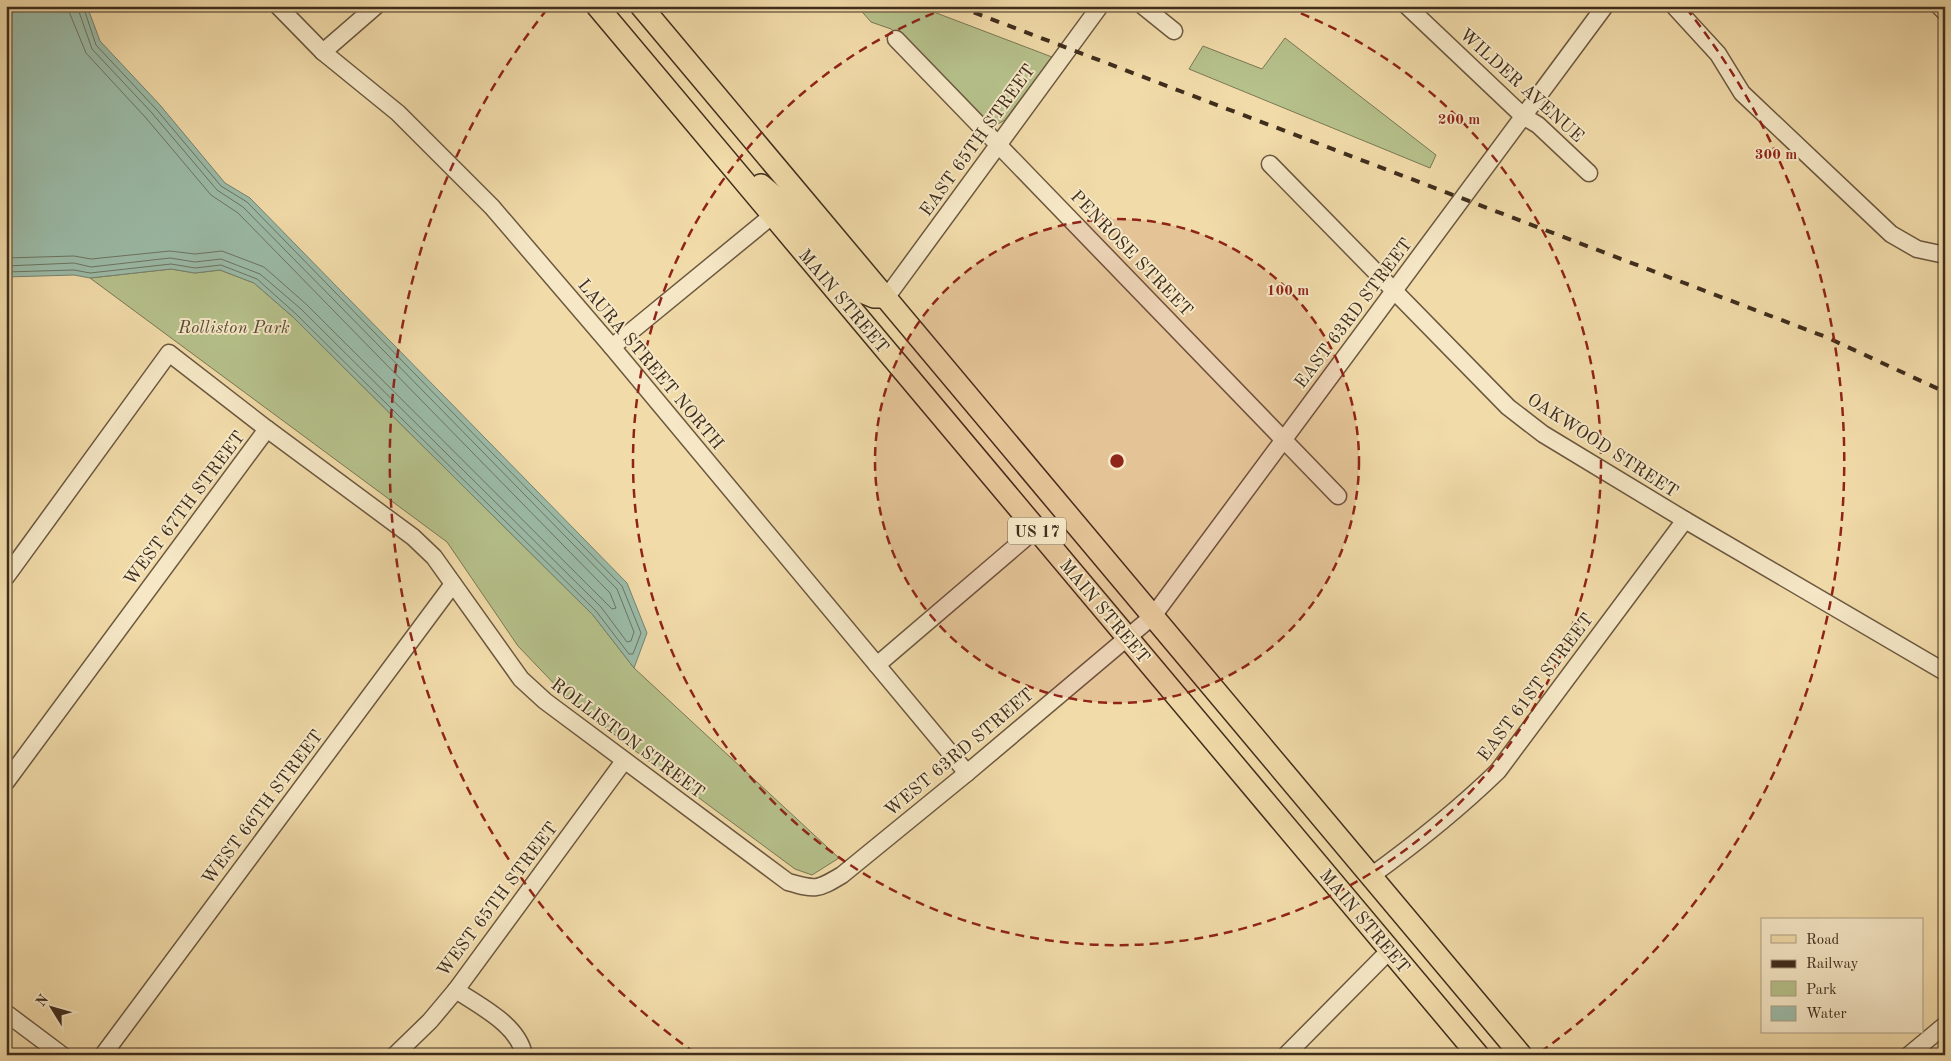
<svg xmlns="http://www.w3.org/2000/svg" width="1951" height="1061" viewBox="0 0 1951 1061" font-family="'Old Standard TT',serif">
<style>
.green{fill:#b6c18b;stroke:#7a7754}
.water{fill:#9bbba8;stroke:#768270}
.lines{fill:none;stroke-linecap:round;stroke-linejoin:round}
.shore{stroke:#6d7462;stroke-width:1}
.minor-casing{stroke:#6c5840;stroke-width:19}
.major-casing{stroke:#3f2d1d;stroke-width:24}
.minor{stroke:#f6e8c7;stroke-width:16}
.major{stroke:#f1dba9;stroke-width:21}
.rail{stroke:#3f2d1d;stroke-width:4;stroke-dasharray:9 9;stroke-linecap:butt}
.ring{fill:none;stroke:#8f2418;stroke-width:2.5;stroke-dasharray:9 6}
.labels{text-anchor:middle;stroke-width:4;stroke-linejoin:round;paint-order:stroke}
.shield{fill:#f6e8c7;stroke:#766550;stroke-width:1}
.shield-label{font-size:16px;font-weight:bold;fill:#3f2d1d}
.street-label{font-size:18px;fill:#3f2d1d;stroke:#f6e8c7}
.park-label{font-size:18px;font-style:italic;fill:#574b33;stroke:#f6e8c7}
.centre{fill:#8f2418;stroke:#f6e8c7;stroke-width:2.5}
.ring-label{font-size:15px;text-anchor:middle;font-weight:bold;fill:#8f2418;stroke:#f6e8c7;stroke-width:4;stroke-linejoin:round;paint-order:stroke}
</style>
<rect width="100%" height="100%" fill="#f1dba9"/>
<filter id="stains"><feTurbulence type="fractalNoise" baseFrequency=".004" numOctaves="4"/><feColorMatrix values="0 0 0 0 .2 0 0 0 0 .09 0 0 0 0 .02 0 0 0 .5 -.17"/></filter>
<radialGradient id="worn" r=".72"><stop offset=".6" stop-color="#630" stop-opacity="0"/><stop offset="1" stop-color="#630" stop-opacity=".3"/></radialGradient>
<g class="green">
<polygon points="857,6 918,6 1052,57 1005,120 998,124 991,124 908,42 891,29 871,22"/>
<polygon points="1285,38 1436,155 1430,168 1189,69 1203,46 1262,69"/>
<polygon points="171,269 195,273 220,270 254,283 293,317 593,615 634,668 839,858 812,875 795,869 626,744 563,693 518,646 447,542 90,278"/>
</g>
<polygon class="water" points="6,6 87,6 100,41 160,105 225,183 250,198 627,583 647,633 634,668 593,615 293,317 254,283 220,270 195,273 171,269 90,278 74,275 6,277"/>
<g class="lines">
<g class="shore">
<polyline points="6,258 74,256 91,259 170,251 195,254 222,251 264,267 306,304 612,609 616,608 610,593 238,213 211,195 146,118 86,53 70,14 69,6"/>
<polyline points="6,266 74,263 91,267 170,258 195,262 221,259 260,274 301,309 601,607 627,642 631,641 634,632 617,589 243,207 217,190 152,113 92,49 77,6"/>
<polyline points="6,272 74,270 90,273 171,264 195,268 221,265 257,279 296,314 596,611 629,654 633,654 641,633 622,586 247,202 221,186 156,109 96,45 83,6"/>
</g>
<defs>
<g id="minor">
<polyline points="278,6 323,52 398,113 492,207 612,347 967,773"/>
<polyline points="1143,6 1174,31"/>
<polyline points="1407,6 1523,116 1538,125 1589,173"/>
<polyline points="1674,6 1718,54 1742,93 1891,234 1917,249 1945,255"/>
<polyline points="1939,6 1945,12"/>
<polyline points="896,39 1338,496"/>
<polyline points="323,52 376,6"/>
<polyline points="1270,164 1508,407 1543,434 1685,520 1945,672"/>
<polyline points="886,298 1100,6"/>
<polyline points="612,347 773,215"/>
<path d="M6,577L169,353L267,429L413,537L434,557L521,679L545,701L788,882C816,890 817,890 842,875L967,773L1153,616L1605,6"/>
<polyline points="877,665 1036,529"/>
<polyline points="6,782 267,429"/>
<path d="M1371,876C1415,844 1459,809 1498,771L1685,520"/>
<path d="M456,990C479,1006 518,1024 524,1055"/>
<polyline points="6,1013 62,1055"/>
<polyline points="103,1055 453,584"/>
<polyline points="395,1055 430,1021 456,990 624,761"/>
<polyline points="1286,1055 1390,950"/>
<polyline points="1909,1055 1945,1025"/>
</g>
<g id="major">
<polyline points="597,6 1478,1055"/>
<polyline points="641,6 1521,1055"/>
<polyline points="761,185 793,212 862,292 874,297 884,297"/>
</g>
</defs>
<use href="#minor" class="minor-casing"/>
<use href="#major" class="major-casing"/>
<use href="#minor" class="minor"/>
<use href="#major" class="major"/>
<polyline class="rail" points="957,6 1826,337 1945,392"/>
</g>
<circle cx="1117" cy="461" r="242" fill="#8f2418" fill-opacity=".12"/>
<g class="ring">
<circle cx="1117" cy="461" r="242"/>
<path d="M1287 8A484 484 0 1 1 947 8"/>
<path d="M695 1053A727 727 0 0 1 548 8M1686 8A727 727 0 0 1 1539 1053"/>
</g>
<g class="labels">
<rect class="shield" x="1008" y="517.5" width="58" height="27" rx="4"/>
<g class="shield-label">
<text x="1037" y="537">US 17</text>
</g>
<g class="street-label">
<text transform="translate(1522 85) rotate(42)" y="6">WILDER AVENUE</text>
<text transform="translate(977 140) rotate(-54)" y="6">EAST 65TH STREET</text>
<text transform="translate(1132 253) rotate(46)" y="6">PENROSE STREET</text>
<text transform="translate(844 301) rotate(50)" y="6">MAIN STREET</text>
<text transform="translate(1353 313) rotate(-53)" y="6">EAST 63RD STREET</text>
<text transform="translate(651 364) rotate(50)" y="6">LAURA STREET NORTH</text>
<text transform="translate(1603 445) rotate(33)" y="6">OAKWOOD STREET</text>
<text transform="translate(184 508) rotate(-53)" y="6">WEST 67TH STREET</text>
<text transform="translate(1105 611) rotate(50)" y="6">MAIN STREET</text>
<text transform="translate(1535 687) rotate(-53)" y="6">EAST 61ST STREET</text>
<text transform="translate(628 738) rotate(37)" y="6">ROLLISTON STREET</text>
<text transform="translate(959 752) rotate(-40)" y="6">WEST 63RD STREET</text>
<text transform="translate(262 807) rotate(-53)" y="6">WEST 66TH STREET</text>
<text transform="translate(497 899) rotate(-53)" y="6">WEST 65TH STREET</text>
<text transform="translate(1365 921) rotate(50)" y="6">MAIN STREET</text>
</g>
<g class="park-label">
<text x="234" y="333">Rolliston Park</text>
</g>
</g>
<circle cx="1117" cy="461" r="8" class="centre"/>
<g class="ring-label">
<text x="1459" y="124">200 m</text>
<text x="1776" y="159">300 m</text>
<text x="1288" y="295">100 m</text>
</g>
<rect width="1951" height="1061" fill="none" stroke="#f1dba9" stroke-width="25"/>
<rect x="8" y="8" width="1936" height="1046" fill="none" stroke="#3f2d1d" stroke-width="2.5"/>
<rect x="12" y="12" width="1926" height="1036" fill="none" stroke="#3f2d1d"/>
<rect x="1761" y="918" width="162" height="115" fill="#f6e8c7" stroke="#ad9d83"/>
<rect x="1771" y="935" width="25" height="8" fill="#f1dba9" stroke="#ad9d83"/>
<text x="1806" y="944" font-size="15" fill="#3f2d1d">Road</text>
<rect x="1771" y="960" width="25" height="8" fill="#3f2d1d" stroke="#ad9d83"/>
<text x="1806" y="968" font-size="15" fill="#3f2d1d">Railway</text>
<rect x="1771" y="981" width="25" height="15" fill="#b6c18b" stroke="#ad9d83"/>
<text x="1806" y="994" font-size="15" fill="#3f2d1d">Park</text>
<rect x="1771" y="1006" width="25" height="15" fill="#9bbba8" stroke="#ad9d83"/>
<text x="1806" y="1018" font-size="15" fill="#3f2d1d">Water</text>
<g transform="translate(52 1008) rotate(307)" stroke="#f6e8c7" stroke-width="4" paint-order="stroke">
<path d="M0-4L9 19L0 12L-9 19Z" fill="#3f2d1d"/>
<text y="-8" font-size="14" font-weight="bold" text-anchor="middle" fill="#3f2d1d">N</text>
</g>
<rect width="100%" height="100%" filter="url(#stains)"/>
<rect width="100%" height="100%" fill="url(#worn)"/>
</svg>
